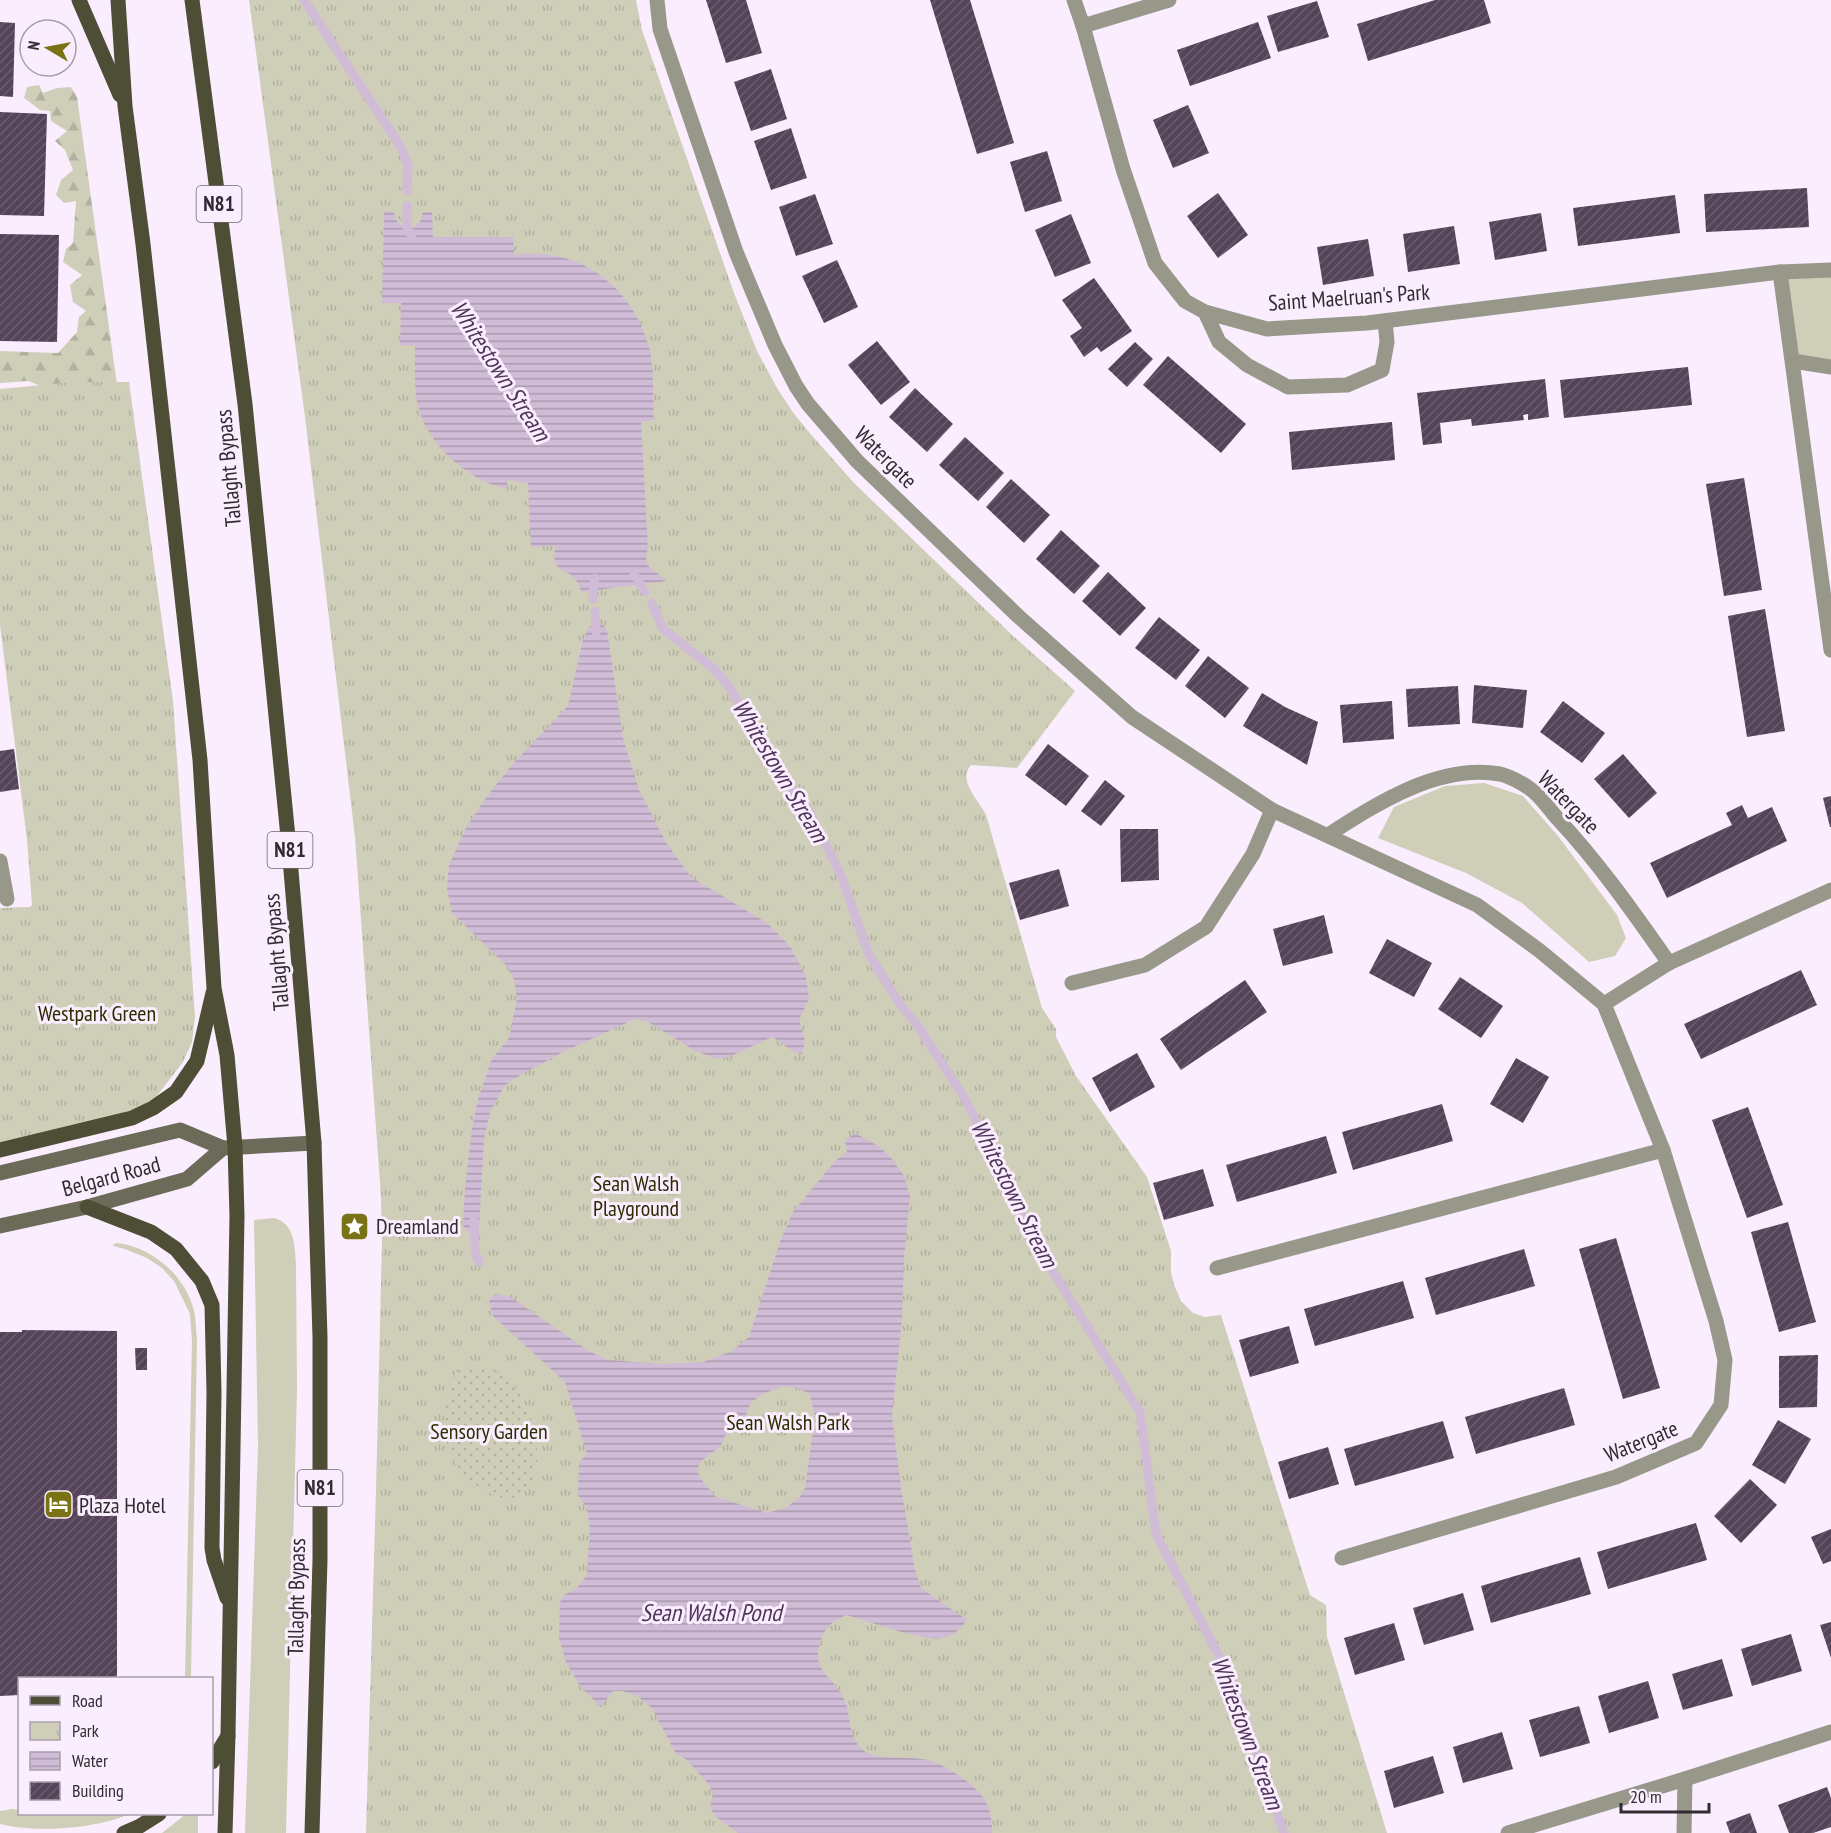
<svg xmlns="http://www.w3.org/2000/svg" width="1831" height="1833" viewBox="0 0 1831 1833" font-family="'PT Sans Narrow',sans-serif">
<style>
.grass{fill:#cfceb8}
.forest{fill:url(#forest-firs)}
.park{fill:url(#park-tufts)}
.garden{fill:url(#garden-dots)}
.water{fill:url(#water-rules);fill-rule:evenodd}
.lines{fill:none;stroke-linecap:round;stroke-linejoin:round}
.stream{stroke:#d0bcd6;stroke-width:9}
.building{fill:url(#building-hatch)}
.street{stroke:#97978a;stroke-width:15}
.secondary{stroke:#6c6b59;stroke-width:15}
.primary{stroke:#4e4d36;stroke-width:15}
.labels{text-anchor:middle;stroke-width:6;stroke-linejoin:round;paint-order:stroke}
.shield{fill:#faeefe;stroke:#6d666e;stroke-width:1.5}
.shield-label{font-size:21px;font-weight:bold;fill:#302b31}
.street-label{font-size:22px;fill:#302b31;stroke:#faeefe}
.park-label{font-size:22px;fill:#2e2b02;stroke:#faeefe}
.poi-label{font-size:22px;fill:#302b31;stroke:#faeefe;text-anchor:start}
.water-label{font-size:24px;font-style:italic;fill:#51345a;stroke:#faeefe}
</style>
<defs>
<pattern id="forest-firs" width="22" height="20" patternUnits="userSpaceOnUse" patternTransform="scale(1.5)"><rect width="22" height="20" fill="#cfceb8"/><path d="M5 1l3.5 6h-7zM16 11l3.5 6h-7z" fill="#b2b19f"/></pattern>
<pattern id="park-tufts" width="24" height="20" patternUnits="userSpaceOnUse" patternTransform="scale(1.5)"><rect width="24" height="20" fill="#cfceb8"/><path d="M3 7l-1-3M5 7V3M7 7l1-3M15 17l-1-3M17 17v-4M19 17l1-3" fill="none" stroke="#b2b19f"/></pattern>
<pattern id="garden-dots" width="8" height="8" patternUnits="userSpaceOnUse" patternTransform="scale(1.5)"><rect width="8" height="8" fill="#cfceb8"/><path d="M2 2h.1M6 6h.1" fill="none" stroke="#b2b19f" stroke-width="1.8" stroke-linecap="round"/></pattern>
<pattern id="water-rules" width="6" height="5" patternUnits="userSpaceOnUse" patternTransform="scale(1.5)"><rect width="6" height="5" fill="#d0bcd6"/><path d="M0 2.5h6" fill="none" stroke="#a999ae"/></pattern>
<pattern id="building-hatch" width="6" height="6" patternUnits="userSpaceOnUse" patternTransform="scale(1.5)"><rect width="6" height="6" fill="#544359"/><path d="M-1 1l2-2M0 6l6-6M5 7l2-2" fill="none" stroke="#6a5c6e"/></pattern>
</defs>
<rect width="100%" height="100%" fill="#faeefe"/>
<g class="grass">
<polygon points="1831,269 1831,367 1793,361 1780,272"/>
<polygon points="1484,783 1523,796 1558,836 1617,915 1626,938 1615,956 1589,962 1522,903 1466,873 1378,838 1394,807 1445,786"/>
<path d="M274,1218C295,1223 295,1247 296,1265L297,1389L286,1833H245L258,1446L254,1220Z"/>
<path d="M117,1243C154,1247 189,1279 195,1316C196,1324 196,1332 197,1340L191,1678H185L192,1341L190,1314L174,1281L162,1268L147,1258L125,1249L113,1246L114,1244Z"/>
<path d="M12,1809L19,1810L20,1814H129C96,1829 35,1833 0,1824V1811Z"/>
<polygon points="186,1814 198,1814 198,1833 162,1833"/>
</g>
<polygon class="forest" points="39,85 43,93 57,88 71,87 77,97 161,701 48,1087 54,391 28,381 0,383 0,351 58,353 77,332 79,317 86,311 73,302 70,285 82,275 63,262 66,249 73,243 76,201 64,203 56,195 61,180 73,170 65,150 55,141 67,131 51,121 50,111 40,110 24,98 27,87"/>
<g class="park">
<path d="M249,0H636L642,30L734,293L757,351L777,388L792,411L807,430L854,483L1011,634L1075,691L1017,768L971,765C957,781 979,800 986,815L1042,1008L1056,1029V1037L1076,1076L1147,1177L1171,1251V1272L1174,1285L1181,1301L1193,1313L1205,1317L1221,1315L1310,1595L1326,1605L1327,1637L1387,1833H366L376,1490L382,1241L381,1197L355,837L305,417Z"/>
<polygon points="73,382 129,382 173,701 195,1017 192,1042 183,1062 156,1097 139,1108 43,1136 0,1144 0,908 30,907 32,905 27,840 0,625 0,389"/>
</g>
<path class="garden" d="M467,1366C475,1366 483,1366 491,1369C524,1380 543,1438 536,1470C534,1481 526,1489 518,1497C501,1500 489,1495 476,1485C445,1462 438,1425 449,1390C452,1379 456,1369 467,1366Z"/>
<g class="water">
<path d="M384,211L394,212C396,225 403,229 415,227L420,222L423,212H432L433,237H513L514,255C521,254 529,253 537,254C593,255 638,298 650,351C654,369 653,400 654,420L641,422L648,549C641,569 656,569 666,581L581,592C576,569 559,574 555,562C554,557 555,551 555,546L531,547L528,483L508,480L506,489C466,479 426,444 417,402C414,384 415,365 415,346L400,345L401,303H382Z"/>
<path d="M596,622L603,625L607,630L623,738L639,790L667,844L691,877L767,923L790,946L806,977L809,999L799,1020L805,1041L802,1054C791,1053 783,1042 772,1037L729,1057L716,1059L694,1050L648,1022L635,1019L565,1051L524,1073L505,1085L490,1112L484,1139L479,1227L477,1230L470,1233L463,1226L465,1188L472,1129L478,1099L492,1059L509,1038L517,999L514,980L507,966L452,913L447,889L449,865L466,828L485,799L511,766L568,706L583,640L588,628Z"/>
<path d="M857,1134L880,1147L892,1159L904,1176L910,1196L904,1258L902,1318L892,1416L901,1488L915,1570L921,1588L967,1620C960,1630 953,1636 941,1638C925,1642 865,1620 846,1615C834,1621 825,1626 821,1640C809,1673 837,1677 846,1704C851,1720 849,1744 868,1753C884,1760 910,1756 927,1760C944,1763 979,1787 986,1802C991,1812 992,1822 992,1833H738L715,1816L710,1807L713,1795L710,1786L687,1760L676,1754L652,1708L637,1696L622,1691H613L601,1707L580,1686L566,1662L559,1638L560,1602L564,1595L576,1589L587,1575L590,1529L587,1508L578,1495L579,1463L587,1454L565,1382L493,1316L489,1302L494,1294L509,1296L589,1351L608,1360L666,1364L703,1362L732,1351L749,1337L781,1239L793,1212L835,1161L847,1152L845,1141L852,1135ZM784,1386L800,1389L810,1394L815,1417L805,1488L800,1497L787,1507L767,1513L716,1497L701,1479L697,1470L701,1461L720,1447L725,1436L742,1424L751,1403L762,1394Z"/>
</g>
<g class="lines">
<g class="stream">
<polyline points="304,0 401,147 408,166 407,191"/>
<polyline points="407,206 407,228 412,236"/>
<polyline points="634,574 645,592"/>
<polyline points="593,599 593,590 595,578"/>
<polyline points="652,603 662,628 714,669 731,689 768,759 809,811 841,875 869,955 902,1007 916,1023 965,1099 1036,1244 1140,1412 1156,1534 1232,1681 1284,1833"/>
<polyline points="595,611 596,632"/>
<polyline points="474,1220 475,1245"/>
<polyline points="475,1252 479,1262"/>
</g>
</g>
<g class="building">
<polygon points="706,0 746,0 762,53 726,63"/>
<polygon points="930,0 970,0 1014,143 977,154"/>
<polygon points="1435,0 1484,0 1491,23 1368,61 1357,24"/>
<polygon points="1317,1 1329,37 1278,52 1267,16"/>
<polygon points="0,22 15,23 13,97 0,96"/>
<polygon points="1258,22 1271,58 1190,86 1177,50"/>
<polygon points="771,69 787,119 751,131 734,82"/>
<polygon points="1188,105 1209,153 1173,168 1153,120"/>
<polygon points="0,112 47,114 44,216 0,215"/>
<polygon points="791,128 807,178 771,190 754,141"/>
<polygon points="1047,151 1062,201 1025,212 1010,162"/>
<polygon points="1807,188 1809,227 1706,232 1704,194"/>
<polygon points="1218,193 1248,235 1218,258 1187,216"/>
<polygon points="815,194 833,244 796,256 779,207"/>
<polygon points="1675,195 1680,233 1578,246 1573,208"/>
<polygon points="1541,213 1547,251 1495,260 1489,222"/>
<polygon points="1071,214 1091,263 1055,277 1035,230"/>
<polygon points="1454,226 1460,264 1408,272 1403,234"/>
<polygon points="0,234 59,235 57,342 0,341"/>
<polygon points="1368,239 1374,276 1323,285 1317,247"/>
<polygon points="837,260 858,307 824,323 802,276"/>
<polygon points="1094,278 1132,331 1101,352 1097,347 1084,357 1070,336 1082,328 1062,300"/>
<polygon points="877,341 910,382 881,405 848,365"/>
<polygon points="1135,342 1153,359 1127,387 1108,369"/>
<polygon points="1168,356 1246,424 1221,453 1143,385"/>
<polygon points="1688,367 1692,405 1564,418 1560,380"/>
<polygon points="1545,379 1549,417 1528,420 1528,414 1523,415 1524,420 1472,426 1471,419 1440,423 1442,443 1423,445 1417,393"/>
<polygon points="915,388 953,424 927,452 889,417"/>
<polygon points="1392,422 1395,460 1292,470 1289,432"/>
<polygon points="965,437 1004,473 978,501 939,465"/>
<polygon points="1744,478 1762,590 1724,596 1706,484"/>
<polygon points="1011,479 1050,515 1024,543 986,507"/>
<polygon points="1061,530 1100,566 1074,594 1036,559"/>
<polygon points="1108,572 1146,608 1120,636 1082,601"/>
<polygon points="1765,609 1785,731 1747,737 1728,616"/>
<polygon points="1159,617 1200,650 1176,680 1135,648"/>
<polygon points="1208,656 1249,688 1225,718 1185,686"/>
<polygon points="1474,685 1527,690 1523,728 1472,723"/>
<polygon points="1458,686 1460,724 1408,727 1406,689"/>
<polygon points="1262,693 1285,707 1318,722 1307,765 1243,726"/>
<polygon points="1392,701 1394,739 1343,743 1340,705"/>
<polygon points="1563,701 1605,733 1582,763 1540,732"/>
<polygon points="1048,744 1089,776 1066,806 1025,775"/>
<polygon points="14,749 19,789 0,792 0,751"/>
<polygon points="1623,754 1657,793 1629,818 1594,779"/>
<polygon points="1105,780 1125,796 1101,826 1081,811"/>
<polygon points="1831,796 1831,827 1830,827 1823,798"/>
<polygon points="1742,805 1748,818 1772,807 1787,841 1667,898 1650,863 1732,825 1726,813"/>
<polygon points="1120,829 1158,829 1159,880 1121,882"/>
<polygon points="1059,869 1069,906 1020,920 1009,883"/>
<polygon points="1324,915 1333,953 1283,966 1273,929"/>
<polygon points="1387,939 1432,963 1414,997 1369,973"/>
<polygon points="1801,970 1817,1005 1701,1059 1684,1024"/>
<polygon points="1460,977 1503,1006 1481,1038 1438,1009"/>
<polygon points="1245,980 1267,1012 1181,1070 1160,1039"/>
<polygon points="1137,1053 1155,1087 1110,1112 1092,1078"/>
<polygon points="1516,1058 1549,1077 1523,1123 1490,1104"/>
<polygon points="1442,1104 1453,1141 1353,1170 1342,1132"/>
<polygon points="1748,1107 1783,1205 1747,1218 1712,1120"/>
<polygon points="1326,1136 1337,1173 1237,1202 1226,1165"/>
<polygon points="1203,1169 1214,1206 1164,1220 1153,1183"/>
<polygon points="1788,1222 1816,1322 1779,1332 1751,1232"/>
<polygon points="1616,1238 1660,1388 1623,1399 1579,1249"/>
<polygon points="1524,1249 1535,1286 1436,1315 1425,1278"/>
<polygon points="1403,1281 1414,1318 1315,1346 1304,1309"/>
<polygon points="1289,1326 1299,1363 1250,1377 1239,1340"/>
<polygon points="22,1330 117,1331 117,1678 20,1678 20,1695 0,1696 0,1332 22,1332"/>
<polygon points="135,1348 147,1348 147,1370 136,1370"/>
<polygon points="1818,1355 1817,1407 1779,1408 1779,1356"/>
<polygon points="1564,1388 1575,1425 1476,1454 1465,1417"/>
<polygon points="1778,1420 1811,1439 1785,1484 1752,1465"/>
<polygon points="1443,1421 1454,1458 1355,1486 1344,1449"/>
<polygon points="1328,1447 1339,1484 1289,1499 1278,1462"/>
<polygon points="1750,1479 1777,1505 1741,1543 1714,1516"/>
<polygon points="1696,1523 1707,1560 1608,1589 1597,1552"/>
<polygon points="1831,1529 1831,1561 1823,1564 1811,1537"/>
<polygon points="1580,1557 1591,1594 1491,1623 1481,1586"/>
<polygon points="1463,1593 1474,1630 1424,1645 1413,1608"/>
<polygon points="1831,1622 1831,1658 1820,1625"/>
<polygon points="1394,1623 1405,1660 1355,1675 1344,1638"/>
<polygon points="1791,1634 1802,1671 1752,1686 1741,1649"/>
<polygon points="1722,1659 1733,1696 1683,1710 1672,1674"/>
<polygon points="1648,1681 1659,1718 1609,1733 1598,1696"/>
<polygon points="1579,1706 1590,1743 1540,1757 1529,1720"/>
<polygon points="1502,1732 1513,1769 1463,1783 1453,1747"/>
<polygon points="1433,1756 1444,1793 1394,1808 1384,1771"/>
<polygon points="1827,1787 1831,1798 1831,1827 1813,1833 1789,1833 1778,1805"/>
<polygon points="1750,1813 1757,1833 1730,1833 1726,1822"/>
</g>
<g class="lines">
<g class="street">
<polyline points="657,0 660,29 736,252 775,345 796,386 808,404 857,461 1018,616 1132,717 1272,810 1477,905 1540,951 1604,1004 1663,1150 1716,1321 1725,1360 1721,1405 1696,1443 1616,1477 1342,1558"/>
<polyline points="1074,0 1083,26 1123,169 1155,263 1185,301 1205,312 1267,329 1367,323 1780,272 1831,270"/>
<polyline points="1083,26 1169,0"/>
<polyline points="1780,272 1831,650"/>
<polyline points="1205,312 1219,342 1247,365 1288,387 1347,385 1382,370 1387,342 1385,321"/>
<polyline points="1793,361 1831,367"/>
<path d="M1328,835C1376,804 1439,763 1500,774C1509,776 1522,783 1529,788C1540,795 1549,809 1557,818C1599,863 1634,913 1669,963"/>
<polyline points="0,861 7,899"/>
<polyline points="1072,983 1145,965 1206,927 1253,854 1272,810"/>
<polyline points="1604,1004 1669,963 1831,890"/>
<polyline points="1217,1268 1663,1150"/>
<polyline points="1508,1833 1685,1779 1831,1732"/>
<polyline points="1684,1833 1685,1779"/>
</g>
<g class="secondary">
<polyline points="0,1173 180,1130 223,1148 314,1143"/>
<polyline points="0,1226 87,1207 187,1179 223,1148"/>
</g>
<g class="primary">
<polyline points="79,0 120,95"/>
<polyline points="118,0 125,106 143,244 200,760 214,988 227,1055 235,1147 237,1216 228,1735 225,1833"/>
<polyline points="192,0 245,404 289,847 314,1143 320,1337 320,1560 312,1833"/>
<polyline points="0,1150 132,1118 153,1108 176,1092 197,1061 213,993"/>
<polyline points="87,1207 151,1232 176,1249 202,1281 212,1305 214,1392 212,1548 214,1560 227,1598"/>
<polyline points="212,1762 228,1736"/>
<polyline points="124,1833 140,1826 159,1814"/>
</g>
</g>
<defs>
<symbol id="sight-square" viewBox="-11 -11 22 22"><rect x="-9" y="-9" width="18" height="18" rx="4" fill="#7a7316" stroke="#faeefe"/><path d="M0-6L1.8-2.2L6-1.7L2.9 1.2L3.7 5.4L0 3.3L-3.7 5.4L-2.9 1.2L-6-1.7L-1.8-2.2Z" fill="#fff"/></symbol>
<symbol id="hotel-square" viewBox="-11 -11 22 22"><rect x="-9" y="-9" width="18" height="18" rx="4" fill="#7a7316" stroke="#faeefe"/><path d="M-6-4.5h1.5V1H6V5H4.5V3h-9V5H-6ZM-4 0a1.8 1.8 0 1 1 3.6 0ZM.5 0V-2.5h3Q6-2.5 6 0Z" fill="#fff"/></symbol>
</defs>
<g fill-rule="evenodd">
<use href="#sight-square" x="338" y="1210" width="33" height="33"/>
<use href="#hotel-square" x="42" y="1488" width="33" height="33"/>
</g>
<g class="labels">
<g class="shield">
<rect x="196.5" y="186" width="45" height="36" rx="4.5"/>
<rect x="267.5" y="832" width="45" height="36" rx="4.5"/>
<rect x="297.5" y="1470" width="45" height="36" rx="4.5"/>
</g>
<g class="shield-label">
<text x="219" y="211">N81</text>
<text x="290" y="857">N81</text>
<text x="320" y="1495">N81</text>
</g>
<g class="street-label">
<text transform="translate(1349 297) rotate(-4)" y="8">Saint Maelruan's Park</text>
<text transform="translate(886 457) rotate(45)" y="8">Watergate</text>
<text transform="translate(228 468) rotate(-95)" y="8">Tallaght Bypass</text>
<text transform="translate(1569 802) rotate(46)" y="8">Watergate</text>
<text transform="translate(276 952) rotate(-95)" y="8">Tallaght Bypass</text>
<text transform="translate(111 1176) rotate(-15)" y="8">Belgard Road</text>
<text transform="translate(1641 1441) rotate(-22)" y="8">Watergate</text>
<text transform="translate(296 1597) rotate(-89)" y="8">Tallaght Bypass</text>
</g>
<g class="park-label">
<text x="97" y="1021">Westpark Green</text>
<text x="636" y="1191">Sean Walsh<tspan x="636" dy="25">Playground</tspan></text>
<text x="788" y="1430">Sean Walsh Park</text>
<text x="489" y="1439">Sensory Garden</text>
</g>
<g class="poi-label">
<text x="376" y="1234">Dreamland</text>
<text x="79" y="1513">Plaza Hotel</text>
</g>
<g class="water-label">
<text transform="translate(500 371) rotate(57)" y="8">Whitestown Stream</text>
<text transform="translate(780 771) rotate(59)" y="8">Whitestown Stream</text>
<text transform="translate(1014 1194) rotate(63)" y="8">Whitestown Stream</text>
<text x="711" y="1621">Sean Walsh Pond</text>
<text transform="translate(1247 1733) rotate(69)" y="8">Whitestown Stream</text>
</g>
</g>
<rect x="18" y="1677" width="195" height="138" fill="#faeefe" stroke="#a9a0ac" stroke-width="1.5"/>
<rect x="30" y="1696" width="30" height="9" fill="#4e4d36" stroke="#a9a0ac" stroke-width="1.5"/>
<text x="72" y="1707" font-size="18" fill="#302b31">Road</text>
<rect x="30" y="1722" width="30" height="18" fill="url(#park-tufts)" stroke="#a9a0ac" stroke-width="1.5"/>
<text x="72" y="1737" font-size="18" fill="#302b31">Park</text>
<rect x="30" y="1752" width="30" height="18" fill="url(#water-rules)" stroke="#a9a0ac" stroke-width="1.5"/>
<text x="72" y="1767" font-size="18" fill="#302b31">Water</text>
<rect x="30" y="1782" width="30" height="18" fill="url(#building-hatch)" stroke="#a9a0ac" stroke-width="1.5"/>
<text x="72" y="1797" font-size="18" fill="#302b31">Building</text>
<g transform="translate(48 48) rotate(280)"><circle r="28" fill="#faeefe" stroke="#a9a0ac" stroke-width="1.5"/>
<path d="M0-4.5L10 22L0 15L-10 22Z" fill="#7a7316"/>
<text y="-9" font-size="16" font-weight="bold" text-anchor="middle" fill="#302b31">N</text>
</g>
<path d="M1621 1803v9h88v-9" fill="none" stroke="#302b31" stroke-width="3"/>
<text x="1630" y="1803" font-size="18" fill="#302b31" stroke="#faeefe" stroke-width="4.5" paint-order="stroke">20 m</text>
</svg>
